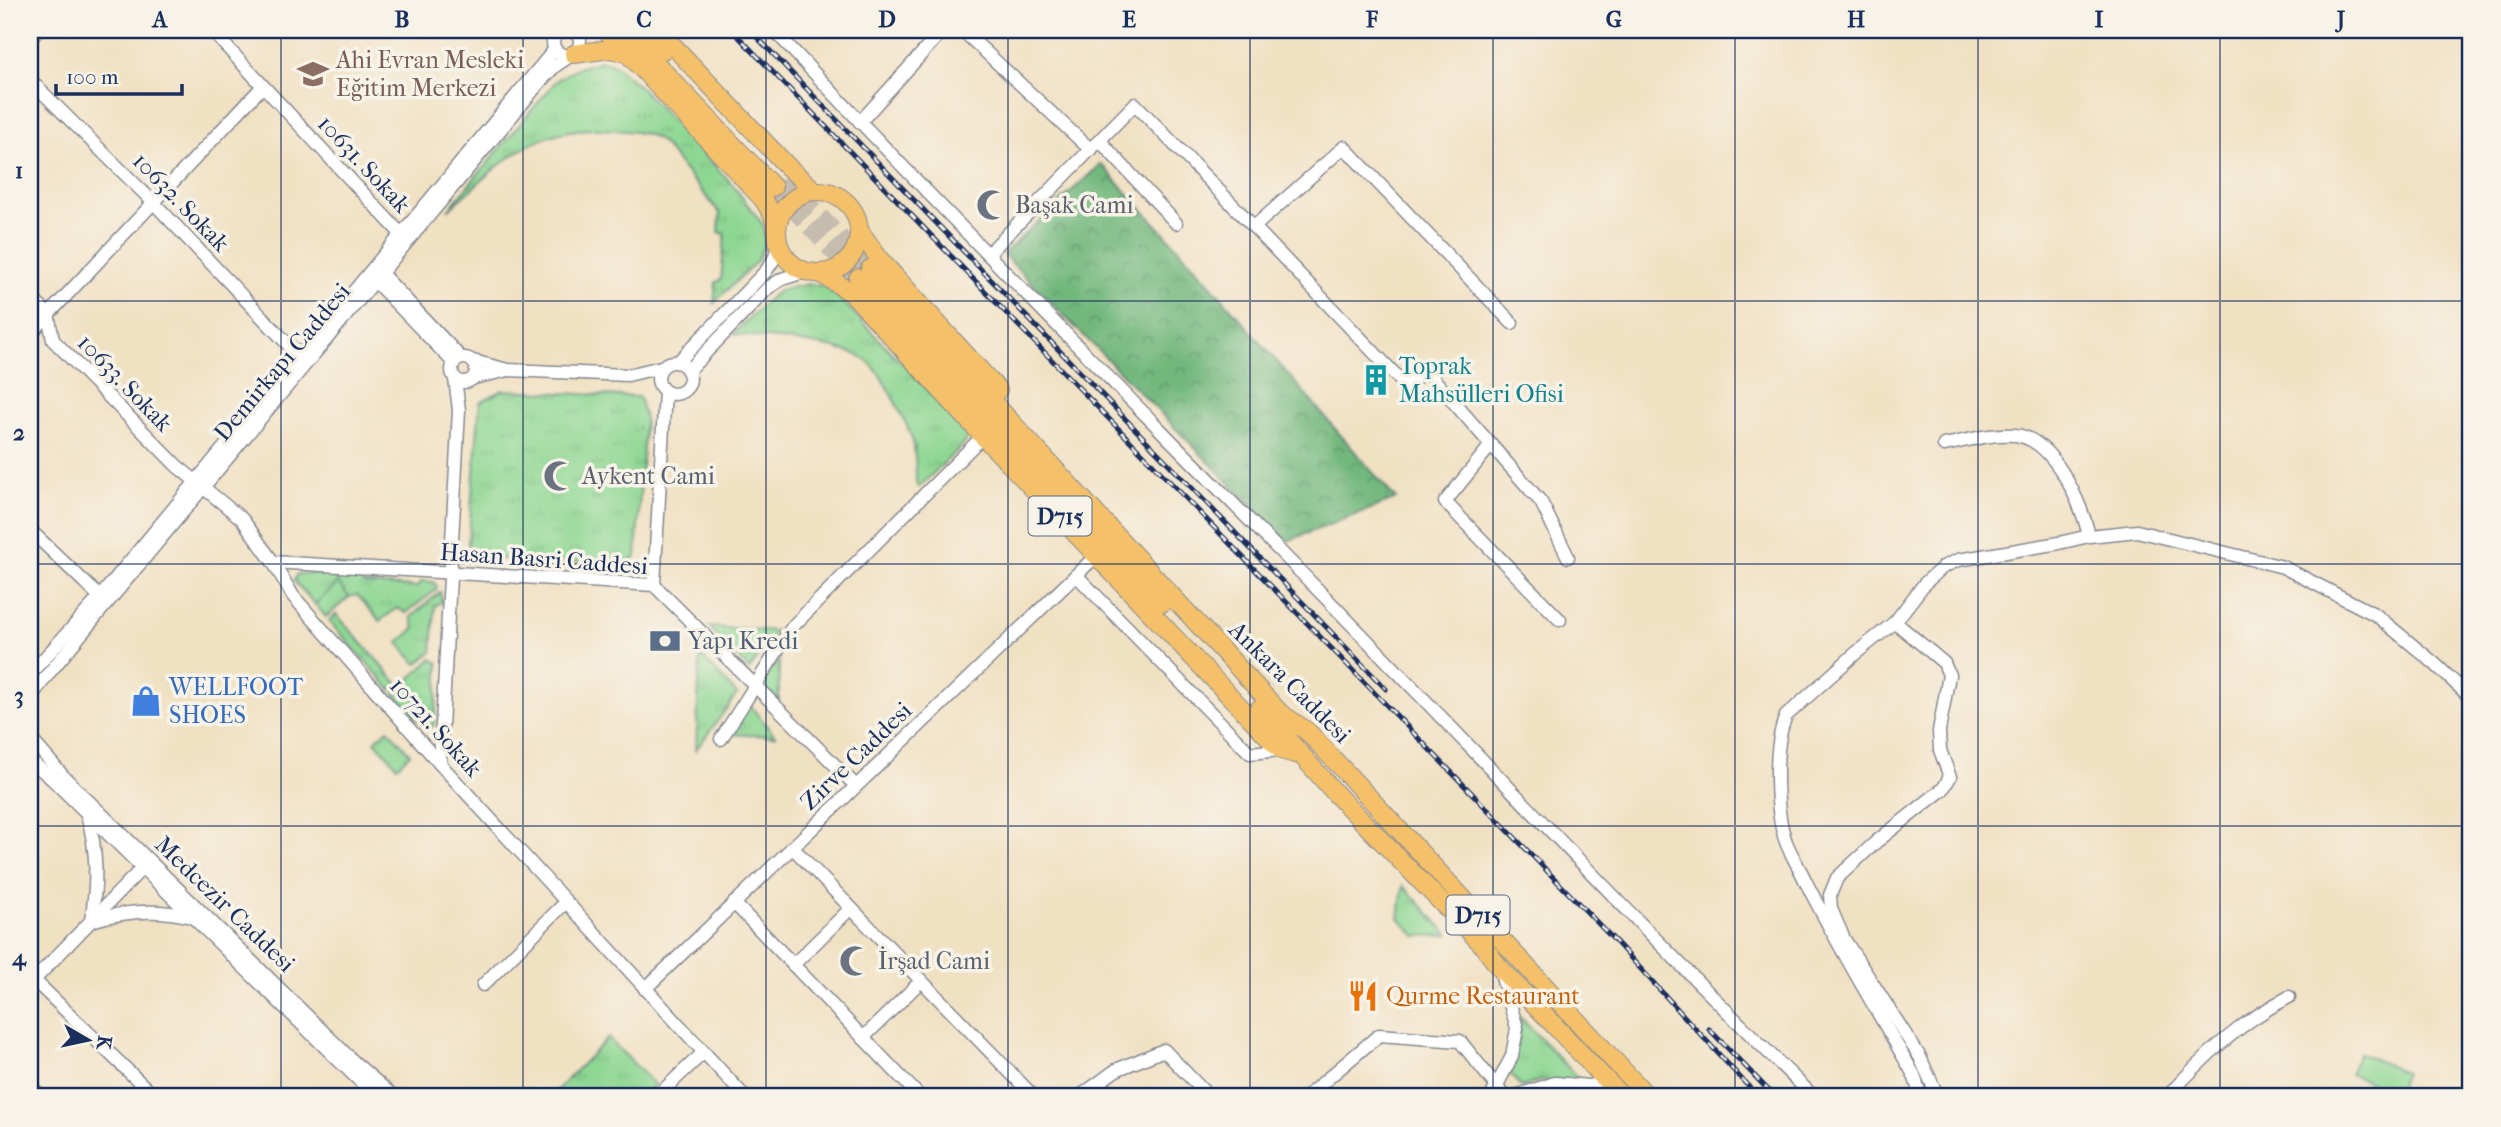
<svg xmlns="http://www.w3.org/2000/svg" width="2501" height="1127" viewBox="0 0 2501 1127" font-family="'IM FELL French Canon',serif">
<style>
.grass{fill:url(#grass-tufts);stroke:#548378;stroke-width:2}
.forest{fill:url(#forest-crowns);stroke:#46746e;stroke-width:2}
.park{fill:#8ed793;stroke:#548378;stroke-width:2}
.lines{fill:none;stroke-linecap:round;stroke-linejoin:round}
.highway-tunnel{stroke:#c6bdaf;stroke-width:18;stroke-dasharray:18 9;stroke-linecap:butt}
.minor-casing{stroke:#868890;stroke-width:15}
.major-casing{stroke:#868890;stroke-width:18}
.highway-casing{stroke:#868890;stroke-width:20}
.minor{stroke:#fff;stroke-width:12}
.major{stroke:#f4c16a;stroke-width:16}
.highway{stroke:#f4c16a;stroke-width:18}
.rail-casing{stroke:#1b2f5e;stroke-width:5}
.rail{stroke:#f7f3e8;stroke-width:2.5;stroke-dasharray:8;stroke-linecap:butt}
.grid{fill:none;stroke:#1b2f5e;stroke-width:2;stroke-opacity:0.55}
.labels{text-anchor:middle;stroke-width:7;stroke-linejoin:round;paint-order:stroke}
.shield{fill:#f7f3e8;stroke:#5d6a87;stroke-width:2}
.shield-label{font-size:23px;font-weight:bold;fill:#1b2f5e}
.education-label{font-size:24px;fill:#785e54;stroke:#f7f3e8;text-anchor:start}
.street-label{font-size:24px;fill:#1b2f5e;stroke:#f7f3e8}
.worship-label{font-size:24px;fill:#5b616d;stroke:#f7f3e8;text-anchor:start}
.culture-label{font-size:24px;fill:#0d838f;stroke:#f7f3e8;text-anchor:start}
.service-label{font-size:24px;fill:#4e5e75;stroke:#f7f3e8;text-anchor:start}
.shop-label{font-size:24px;fill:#366cbe;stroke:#f7f3e8;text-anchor:start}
.food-label{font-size:24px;fill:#c56008;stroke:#f7f3e8;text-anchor:start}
.neatline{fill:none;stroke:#1b2f5e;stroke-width:2.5}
.grid-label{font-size:23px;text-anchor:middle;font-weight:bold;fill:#1b2f5e}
</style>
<defs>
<pattern id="grass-tufts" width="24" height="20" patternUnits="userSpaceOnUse" patternTransform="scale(1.75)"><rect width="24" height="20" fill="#8ed793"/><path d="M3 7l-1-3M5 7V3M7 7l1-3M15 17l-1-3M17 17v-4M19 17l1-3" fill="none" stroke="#7ab981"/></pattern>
<pattern id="forest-crowns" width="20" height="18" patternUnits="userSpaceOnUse" patternTransform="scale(1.75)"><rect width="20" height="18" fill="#72b87d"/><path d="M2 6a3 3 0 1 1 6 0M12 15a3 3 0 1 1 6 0" fill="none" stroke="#5d966a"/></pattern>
</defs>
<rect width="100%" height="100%" fill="#f7f3e8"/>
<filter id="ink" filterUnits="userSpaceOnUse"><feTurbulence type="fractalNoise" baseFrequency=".0143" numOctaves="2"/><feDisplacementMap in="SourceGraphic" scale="14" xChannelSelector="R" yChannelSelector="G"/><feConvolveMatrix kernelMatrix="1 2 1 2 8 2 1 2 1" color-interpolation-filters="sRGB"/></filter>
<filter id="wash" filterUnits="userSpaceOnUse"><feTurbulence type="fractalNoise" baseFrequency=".00686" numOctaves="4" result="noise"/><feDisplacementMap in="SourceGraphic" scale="28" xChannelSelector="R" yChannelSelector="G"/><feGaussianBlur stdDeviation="1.57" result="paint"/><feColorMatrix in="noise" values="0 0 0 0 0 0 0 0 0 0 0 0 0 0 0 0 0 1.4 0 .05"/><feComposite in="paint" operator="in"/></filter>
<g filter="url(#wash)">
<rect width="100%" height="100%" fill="#f1e1c3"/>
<g class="grass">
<path d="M601,61L610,63L618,68L641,88L731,183L763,225L765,242L757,261L714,303L716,282L721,280L725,234L719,232L720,213L662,143C649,131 633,132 616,130C535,122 504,161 448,210L557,80L575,69Z"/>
<path d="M808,284L824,286L837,296L968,431L966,442L919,487L916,482C916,441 913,436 894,400C886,386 879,370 866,360C846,344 762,338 733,334L773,295L781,290Z"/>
<polygon points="503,390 639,397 645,419 636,557 625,564 479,558 468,544 480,402"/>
<polygon points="322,573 361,577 364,584 417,587 422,581 433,582 437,586 436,590 406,613 397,608 380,621 357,595 349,597 338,584 315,604 294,581 297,574"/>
<polygon points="440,592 442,602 435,606 432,652 417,664 398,643 415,628 411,617"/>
<polygon points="336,614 398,684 391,690 329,621"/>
<polygon points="709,627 776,631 749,670"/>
<polygon points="700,655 737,694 696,750"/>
<polygon points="432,659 439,663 435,722 433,726 426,728 394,693"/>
<polygon points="779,660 779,701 760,684"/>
<polygon points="749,704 775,736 727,734"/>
<polygon points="1403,886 1449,935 1416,936 1399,918"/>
<polygon points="1520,1017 1580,1080 1539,1081 1522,1087 1508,1073 1519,1040"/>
<polygon points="608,1038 655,1085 643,1097 550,1097"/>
</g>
<polygon class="forest" points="1101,164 1197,269 1396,499 1287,541 1003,254"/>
<g class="park">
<polygon points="338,583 349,597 326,617 315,604"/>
<polygon points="388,729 410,754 397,766 375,741"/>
<polygon points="2359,1053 2405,1072 2396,1093 2350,1074"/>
</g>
</g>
<g filter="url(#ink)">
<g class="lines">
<g class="highway-tunnel">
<polyline points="783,178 870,269"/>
<polyline points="773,187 858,278"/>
</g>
<defs>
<g id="minor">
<polyline points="211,30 401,234"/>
<path d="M560,30C536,51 581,71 580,38L574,30"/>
<path d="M774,30C952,222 1139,407 1322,594C1486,762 1646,934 1814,1097"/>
<polyline points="962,30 1091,150"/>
<polyline points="30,80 154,203 300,357"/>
<polyline points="860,122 943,30"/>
<polyline points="1100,141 1176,223"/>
<polyline points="1254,227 1407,387 1426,367 1436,382 1541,502 1568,557"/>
<polyline points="988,254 1135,104 1254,227 1344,147 1512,323"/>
<polyline points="377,269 461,358"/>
<polyline points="371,277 454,363"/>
<polyline points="30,297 48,314 53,340 177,466 242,519 273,562 293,596 440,764 745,1097"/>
<polyline points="30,334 263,86"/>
<circle cx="464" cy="370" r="12"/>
<polyline points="473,361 508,370 628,375 661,367"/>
<circle cx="674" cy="378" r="16"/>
<polyline points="678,362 766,271 774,259 779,244"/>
<polyline points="688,371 768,288 782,279 807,271"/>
<polyline points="474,378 508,370"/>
<polyline points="1491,445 1445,502 1560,620"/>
<path d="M1944,445C1966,441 1991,433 2015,435C2053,438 2082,504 2089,536"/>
<polyline points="30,530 100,597"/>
<polyline points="273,562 654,585 856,786"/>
<polyline points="1076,575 1250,753 1281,750"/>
<polyline points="654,585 665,392"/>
<polyline points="1895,622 1944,663 1949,675 1939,731 1940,750 1950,777 1943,789 1876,842 1837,878 1830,895 1831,909 1844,939 1920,1057 1938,1097"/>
<polyline points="30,674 100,597 555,49"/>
<polyline points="30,698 49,673 540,82 555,66 570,56"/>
<polyline points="30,738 62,775 355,1063 394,1097"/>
<polyline points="721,739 793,626 983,436"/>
<polyline points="30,760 52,779 376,1097"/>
<polyline points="440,764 459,410 455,379"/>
<path d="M87,815C98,851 97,885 91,921C124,911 156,908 191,917"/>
<polyline points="792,847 1034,1097"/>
<polyline points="734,903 920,1097"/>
<polyline points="793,965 851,908"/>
<polyline points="34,980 155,1097"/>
<polyline points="30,984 147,863"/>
<polyline points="483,985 566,902"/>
<polyline points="645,989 1097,555"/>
<polyline points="863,1038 921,981"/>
<polyline points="30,1085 42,1097"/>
<polyline points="656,1097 703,1053"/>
<polyline points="1079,1097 1116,1070 1164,1050 1209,1097"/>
<polyline points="1306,1097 1379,1035 1460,1041 1505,1097"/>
<polyline points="1491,1097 1512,1056 1517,1028 1500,970"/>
<polyline points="1512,1097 1555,1083 1588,1086 1607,1082"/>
<path d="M1921,1097L1914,1075C1877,1010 1838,947 1805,880C1799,867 1791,855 1786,842C1775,812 1773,745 1786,716L1856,653L1895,622L1925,583L1943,567L1958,560L2059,543L2089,536L2137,531L2283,567L2376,615L2434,663L2471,698"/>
<path d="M2167,1097C2203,1057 2240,1022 2289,997"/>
</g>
<polyline id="major" points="30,37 37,30"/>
<g id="highway">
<polyline points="606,30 763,199 773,215 777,232"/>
<polyline points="624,30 773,187"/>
<polyline points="644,30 663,50"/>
<polyline points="658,30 789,168 815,191"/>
<polyline points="574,54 610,49 628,53"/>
<circle cx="818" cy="232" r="41"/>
<polyline points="859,230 880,260 998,390"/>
<polyline points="870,269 1280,713 1308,732 1648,1097"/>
<polyline points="820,273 852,293 983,436 1281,750 1295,754"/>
<polyline points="858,278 1162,603"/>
<polyline points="1260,708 1335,793 1481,943 1499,967 1622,1097"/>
</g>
</defs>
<use href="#minor" class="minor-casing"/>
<use href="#major" class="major-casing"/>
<use href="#highway" class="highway-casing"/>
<use href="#minor" class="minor"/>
<use href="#major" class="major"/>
<use href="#highway" class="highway"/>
<defs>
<g id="rail">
<polyline points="732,30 1617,943 1758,1097"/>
<polyline points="750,30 1386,689"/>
<polyline points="1709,1029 1775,1097"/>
</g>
</defs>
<use href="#rail" class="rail-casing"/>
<use href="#rail" class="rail"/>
</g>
</g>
<path class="grid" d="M281,30V1097M523,30V1097M766,30V1097M1008,30V1097M1250,30V1097M1493,30V1097M1735,30V1097M1978,30V1097M2220,30V1097M30,301H2471M30,564H2471M30,826H2471"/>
<defs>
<symbol id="school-bare" viewBox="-9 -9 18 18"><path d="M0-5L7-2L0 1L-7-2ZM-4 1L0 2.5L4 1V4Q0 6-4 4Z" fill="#8d6e63" stroke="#f7f3e8" stroke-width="2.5" paint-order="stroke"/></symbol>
<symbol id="mosque-bare" viewBox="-9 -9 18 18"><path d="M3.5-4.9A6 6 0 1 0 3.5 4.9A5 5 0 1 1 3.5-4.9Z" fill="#6b7280" stroke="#f7f3e8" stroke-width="2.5" paint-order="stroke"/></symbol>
<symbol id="building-bare" viewBox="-9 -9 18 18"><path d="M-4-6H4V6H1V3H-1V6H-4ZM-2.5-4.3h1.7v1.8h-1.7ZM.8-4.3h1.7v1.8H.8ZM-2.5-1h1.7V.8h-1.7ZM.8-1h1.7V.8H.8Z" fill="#0f9aa8" stroke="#f7f3e8" stroke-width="2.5" paint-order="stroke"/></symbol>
<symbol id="bank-bare" viewBox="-9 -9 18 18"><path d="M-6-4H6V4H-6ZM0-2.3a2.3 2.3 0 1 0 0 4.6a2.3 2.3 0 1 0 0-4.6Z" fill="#5c6f8a" stroke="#f7f3e8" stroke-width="2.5" paint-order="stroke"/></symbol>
<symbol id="shop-bare" viewBox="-9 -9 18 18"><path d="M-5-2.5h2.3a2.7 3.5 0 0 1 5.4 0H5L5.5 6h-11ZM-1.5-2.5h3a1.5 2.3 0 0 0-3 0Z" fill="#3f7fe0" stroke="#f7f3e8" stroke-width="2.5" paint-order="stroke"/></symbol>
<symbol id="restaurant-bare" viewBox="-9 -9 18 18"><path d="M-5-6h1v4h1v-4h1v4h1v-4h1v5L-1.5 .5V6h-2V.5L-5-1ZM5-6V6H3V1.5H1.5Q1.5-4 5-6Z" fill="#e8710a" stroke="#f7f3e8" stroke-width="2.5" paint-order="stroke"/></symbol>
</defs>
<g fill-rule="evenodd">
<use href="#school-bare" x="291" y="52" width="44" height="44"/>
<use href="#mosque-bare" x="970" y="183" width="44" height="44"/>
<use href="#building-bare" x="1354" y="358" width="44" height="44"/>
<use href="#mosque-bare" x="537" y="454" width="44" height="44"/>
<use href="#bank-bare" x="643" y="619" width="44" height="44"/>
<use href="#shop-bare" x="124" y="679" width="44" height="44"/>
<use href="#mosque-bare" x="833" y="939" width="44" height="44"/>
<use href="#restaurant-bare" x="1341" y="974" width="44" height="44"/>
</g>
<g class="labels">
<g class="shield">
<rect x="1028.5" y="496.5" width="63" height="39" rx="5"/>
<rect x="1446.5" y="895.5" width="63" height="39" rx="5"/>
</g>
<g class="shield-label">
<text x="1060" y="524">D715</text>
<text x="1478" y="923">D715</text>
</g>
<g class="education-label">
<text x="336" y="68">Ahi Evran Mesleki<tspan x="336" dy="28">Eğitim Merkezi</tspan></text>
</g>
<g class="street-label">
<text transform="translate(364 164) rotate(47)" y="8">10631. Sokak</text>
<text transform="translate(181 202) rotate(46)" y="8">10632. Sokak</text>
<text transform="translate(282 362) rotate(-50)" y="8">Demirkapı Caddesi</text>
<text transform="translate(125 383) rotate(46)" y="8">10633. Sokak</text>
<text transform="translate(544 559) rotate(4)" y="8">Hasan Basri Caddesi</text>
<text transform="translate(1290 682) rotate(45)" y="8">Ankara Caddesi</text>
<text transform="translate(436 727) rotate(48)" y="8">10721. Sokak</text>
<text transform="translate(856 756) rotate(-44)" y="8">Zirve Caddesi</text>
<text transform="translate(225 904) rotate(44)" y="8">Medcezir Caddesi</text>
</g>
<g class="worship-label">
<text x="1015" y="213">Başak Cami</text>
<text x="582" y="484">Aykent Cami</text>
<text x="878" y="969">İrşad Cami</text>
</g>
<g class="culture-label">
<text x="1399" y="374">Toprak<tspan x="1399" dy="28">Mahsülleri Ofisi</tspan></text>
</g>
<g class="service-label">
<text x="688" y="649">Yapı Kredi</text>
</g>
<g class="shop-label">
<text x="169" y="695">WELLFOOT<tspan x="169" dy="28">SHOES</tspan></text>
</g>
<g class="food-label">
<text x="1386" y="1004">Qurme Restaurant</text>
</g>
</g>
<rect width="2501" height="1127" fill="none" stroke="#f7f3e8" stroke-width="77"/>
<g transform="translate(88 1040) rotate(99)" stroke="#f7f3e8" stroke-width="5" paint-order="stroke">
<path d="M0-5L12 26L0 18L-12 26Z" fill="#1b2f5e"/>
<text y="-10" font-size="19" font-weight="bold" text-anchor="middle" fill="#1b2f5e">K</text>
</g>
<path d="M56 84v10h126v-10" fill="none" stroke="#1b2f5e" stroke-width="3.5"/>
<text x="66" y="84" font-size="21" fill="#1b2f5e" stroke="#f7f3e8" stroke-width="5" paint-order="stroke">100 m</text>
<rect x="38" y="38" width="2424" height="1050" class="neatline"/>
<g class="grid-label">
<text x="160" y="27">A</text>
<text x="402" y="27">B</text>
<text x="644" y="27">C</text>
<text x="887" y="27">D</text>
<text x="1129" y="27">E</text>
<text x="1372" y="27">F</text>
<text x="1614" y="27">G</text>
<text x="1856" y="27">H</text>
<text x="2099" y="27">I</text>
<text x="2341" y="27">J</text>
<text x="19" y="178">1</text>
<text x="19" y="440">2</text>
<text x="19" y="703">3</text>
<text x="19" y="965">4</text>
</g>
</svg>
